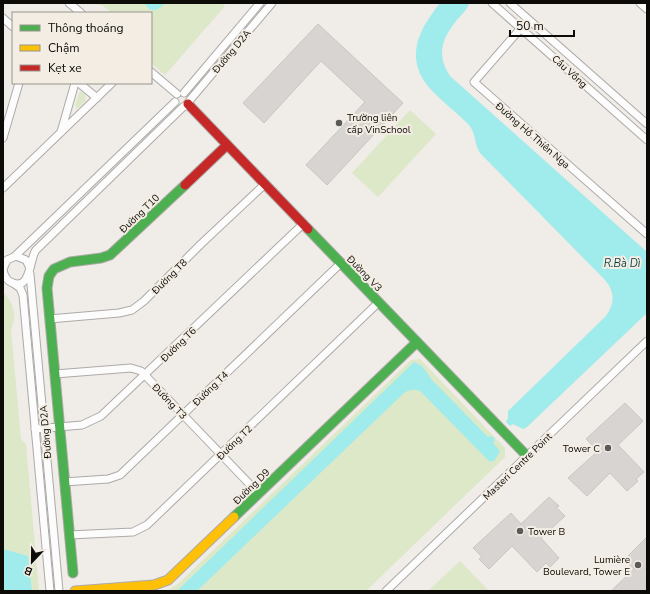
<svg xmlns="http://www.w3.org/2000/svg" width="650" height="594" viewBox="0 0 650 594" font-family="'Nunito Sans',sans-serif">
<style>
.green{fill:#dde8c8}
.water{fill:#a0ebeb}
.building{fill:#d8d4d2;stroke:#c8c5c3}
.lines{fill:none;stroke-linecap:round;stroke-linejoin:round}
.street-casing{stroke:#adaaa7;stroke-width:9}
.fast-casing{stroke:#adaaa7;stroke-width:11}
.slow-casing{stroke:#adaaa7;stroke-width:11}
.jam-casing{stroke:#adaaa7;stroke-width:11}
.street{stroke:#fdfcfc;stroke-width:7}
.fast{stroke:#4caf50;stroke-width:9}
.slow{stroke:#ffc107;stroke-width:9}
.jam{stroke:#c62828;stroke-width:9}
.poi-dot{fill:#5c5a56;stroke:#f3ede4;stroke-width:1.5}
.labels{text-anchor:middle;stroke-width:4;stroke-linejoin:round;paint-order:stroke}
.street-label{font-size:10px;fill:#0d0b08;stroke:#f3ede4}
.poi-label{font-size:10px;fill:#0d0b08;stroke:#f3ede4;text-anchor:start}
.water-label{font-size:11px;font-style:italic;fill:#083d3e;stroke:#f3ede4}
</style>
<rect width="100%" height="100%" fill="#f0ece8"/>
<g class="green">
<polygon points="81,3 221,3 225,6 165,75 151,63 151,13 112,13 102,5"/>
<polygon points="80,91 85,94 86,101 77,109 75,105"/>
<polygon points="410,110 436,134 378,197 352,173"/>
<path d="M3,292C13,302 18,316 11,329L21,439L26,444L39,591H3Z"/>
<polygon points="420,359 505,448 505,457 366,591 167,591 179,583 411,360"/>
<polygon points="460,561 489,591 428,591"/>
</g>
<g class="water">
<path d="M145,3H164C159,12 149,13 145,3Z"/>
<path d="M440,3L469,4C467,10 461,15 457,20C442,38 436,55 450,76L647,252V313L527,427L523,429L513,424L510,426L506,422L508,418V411L606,316C615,303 615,292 605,280L480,153C474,144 476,133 469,125C456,111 439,100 427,85C404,55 421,27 440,3Z"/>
<path d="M414,362L422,366L432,380L488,437L492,436L495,440L493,443L500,451L495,460L490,462L488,460L420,391C414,389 410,389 404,393L197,591H177Z"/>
<polygon points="3,549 28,556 32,591 3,591"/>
</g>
<g class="building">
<polygon points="318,24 403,103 327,185 306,165 365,102 321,61 264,123 243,103"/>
<polygon points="625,403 643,421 618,445 644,472 636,479 638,481 627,491 610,473 587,496 568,478 598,451 586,439"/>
<polygon points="549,497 559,506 556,507 565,516 541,538 559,558 550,567 546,563 537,572 512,546 489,569 479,559 482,557 473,548 511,513 521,524"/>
<polygon points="647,537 647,591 611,591 634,569 624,560"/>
</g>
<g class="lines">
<defs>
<g id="street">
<polyline points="69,3 81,13"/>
<polyline points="492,3 647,140"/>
<polyline points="510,3 647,124"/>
<polyline points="640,3 647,9"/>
<polyline points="3,18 13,27"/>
<polyline points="521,28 474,82 647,234"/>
<polyline points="151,72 177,94"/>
<polyline points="79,83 97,98"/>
<polyline points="184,93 260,3"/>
<polyline points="61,132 75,83"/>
<polyline points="3,138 19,83"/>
<polyline points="3,188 112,83"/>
<polyline points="15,256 175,102"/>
<polyline points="3,269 7,260 16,256 26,260 30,268"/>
<path d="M3,270C4,275 5,278 9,281C31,295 29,259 36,250L183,107L187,105L190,100L272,3"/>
<polyline points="30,274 59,591"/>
<polyline points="13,283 20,288 23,295 50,591"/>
<polyline points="49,319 119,313 132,310 144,301 201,244 265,184"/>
<polyline points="55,374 131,368 141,371 259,494"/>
<polyline points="35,429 82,425 101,416 303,224"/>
<polyline points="64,482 108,479 120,475 341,263"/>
<polyline points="69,535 133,532 147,525 379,302"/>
<polyline points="386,591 647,341"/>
</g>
<g id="fast">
<polyline points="308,229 527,456"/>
<polyline points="234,517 417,342"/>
<polyline points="73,573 47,288 49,276 54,269 70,262 101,258 110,255 185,185"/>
</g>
<polyline id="slow" points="75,591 154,585 168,580 234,517"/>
<g id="jam">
<polyline points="188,104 308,229"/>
<polyline points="185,185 227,145"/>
</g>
</defs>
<use href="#street" class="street-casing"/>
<use href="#fast" class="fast-casing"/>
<use href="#slow" class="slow-casing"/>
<use href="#jam" class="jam-casing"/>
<use href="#street" class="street"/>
<use href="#fast" class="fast"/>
<use href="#slow" class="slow"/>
<use href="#jam" class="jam"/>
</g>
<g class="poi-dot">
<circle cx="339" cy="123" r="4"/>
<circle cx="608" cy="448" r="4"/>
<circle cx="520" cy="531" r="4"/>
<circle cx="638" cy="565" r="4"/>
</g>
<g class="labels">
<g class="street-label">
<text transform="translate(231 51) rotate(-50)" y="4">Đường D2A</text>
<text transform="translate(570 71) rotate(42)" y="4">Cầu Vồng</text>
<text transform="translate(533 135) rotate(41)" y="4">Đường Hồ Thiên Nga</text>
<text transform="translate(139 213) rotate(-44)" y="4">Đường T10</text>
<text transform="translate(365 273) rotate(46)" y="4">Đường V3</text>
<text transform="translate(169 276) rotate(-45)" y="4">Đường T8</text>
<text transform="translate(178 344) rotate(-44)" y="4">Đường T6</text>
<text transform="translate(210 388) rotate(-44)" y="4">Đường T4</text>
<text transform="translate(170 401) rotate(46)" y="4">Đường T3</text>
<text transform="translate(45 432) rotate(-95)" y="4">Đường D2A</text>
<text transform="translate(234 442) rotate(-44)" y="4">Đường T2</text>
<text transform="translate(517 466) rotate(-44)" y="4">Masteri Centre Point</text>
<text transform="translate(251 486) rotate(-44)" y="4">Đường D9</text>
</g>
<g class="poi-label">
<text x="347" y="121">Trường liên<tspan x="347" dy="12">cấp VinSchool</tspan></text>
<text x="600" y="452" text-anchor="end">Tower C</text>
<text x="528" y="535">Tower B</text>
<text x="630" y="563" text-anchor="end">Lumière<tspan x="630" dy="12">Boulevard, Tower E</tspan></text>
</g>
<g class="water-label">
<text x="622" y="267">R.Bà Dì</text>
</g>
</g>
<rect width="650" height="594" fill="none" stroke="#0d0b08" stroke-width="8"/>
<rect x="12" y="12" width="140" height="72" fill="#f3ede4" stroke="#97938c"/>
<rect x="20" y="25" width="20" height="6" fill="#4caf50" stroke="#97938c"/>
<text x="48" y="32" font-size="12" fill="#0d0b08">Thông thoáng</text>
<rect x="20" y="45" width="20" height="6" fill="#ffc107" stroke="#97938c"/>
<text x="48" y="52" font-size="12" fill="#0d0b08">Chậm</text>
<rect x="20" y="65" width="20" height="6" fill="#c62828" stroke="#97938c"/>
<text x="48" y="72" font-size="12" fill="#0d0b08">Kẹt xe</text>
<g transform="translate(32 562) rotate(202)" stroke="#f3ede4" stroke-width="3" paint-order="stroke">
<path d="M0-3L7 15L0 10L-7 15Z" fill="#0d0b08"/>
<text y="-6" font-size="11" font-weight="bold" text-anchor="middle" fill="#0d0b08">B</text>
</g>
<path d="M510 30v6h64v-6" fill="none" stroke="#0d0b08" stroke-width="2"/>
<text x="516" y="30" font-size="12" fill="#0d0b08" stroke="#f3ede4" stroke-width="3" paint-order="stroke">50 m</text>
</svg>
